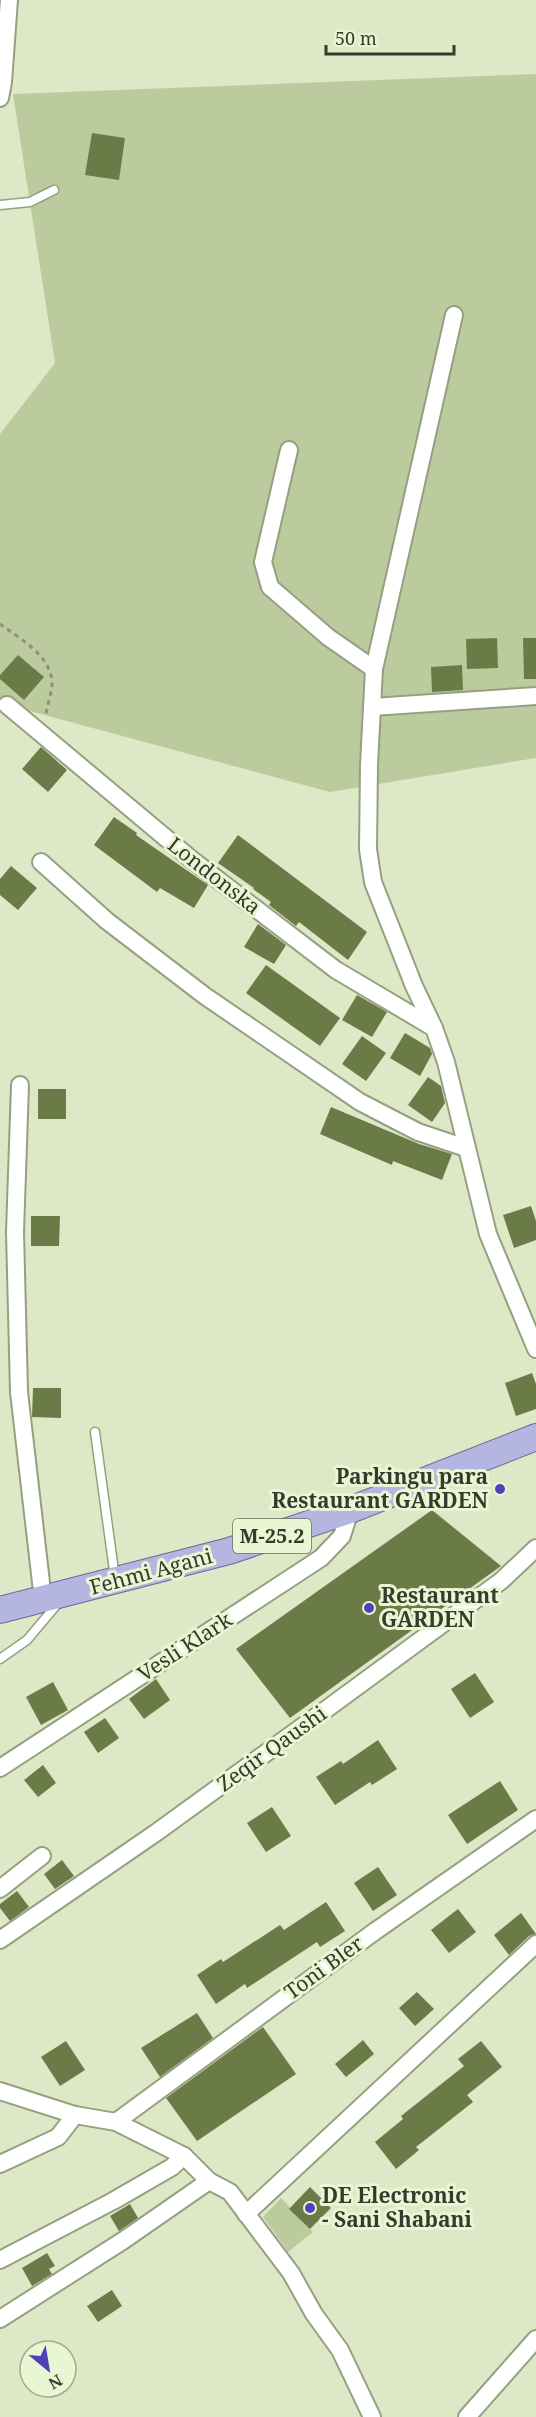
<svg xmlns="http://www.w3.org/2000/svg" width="536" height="2417" viewBox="0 0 536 2417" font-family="'Noto Serif',serif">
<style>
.green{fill:#bccb9e}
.building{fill:#6b7b47}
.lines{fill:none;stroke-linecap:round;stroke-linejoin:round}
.service-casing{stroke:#95a080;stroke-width:11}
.minor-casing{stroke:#95a080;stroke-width:20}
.primary-casing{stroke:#676a94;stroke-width:28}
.path{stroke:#8a937b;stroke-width:3;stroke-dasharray:4.5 4.5;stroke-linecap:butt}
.service{stroke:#fff;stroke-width:8}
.minor{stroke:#fff;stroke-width:16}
.primary{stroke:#b4b5e0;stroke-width:26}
.poi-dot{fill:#4f42b9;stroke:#e9f6d3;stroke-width:2}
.labels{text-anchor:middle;stroke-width:6;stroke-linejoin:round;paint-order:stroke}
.shield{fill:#e9f6d3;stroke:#6b725f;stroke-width:1.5}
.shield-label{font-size:20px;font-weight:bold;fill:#353a2d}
.street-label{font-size:21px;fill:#353a2d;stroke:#e9f6d3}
.poi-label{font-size:21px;font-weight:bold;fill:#353a2d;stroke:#e9f6d3;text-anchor:start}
</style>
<rect width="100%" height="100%" fill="#dce8c6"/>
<g class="green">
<polygon points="536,74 536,758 330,792 0,703 0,434 55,363 13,94"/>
<polygon points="281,2198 313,2232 288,2252 263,2217"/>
</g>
<g class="building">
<polygon points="92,133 125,138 119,180 85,175"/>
<polygon points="497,638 498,668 467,669 466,639"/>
<polygon points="523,638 536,638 536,679 524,679"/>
<polygon points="18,655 44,677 24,700 0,679 0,675"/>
<polygon points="462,665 463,690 432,692 431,667"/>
<polygon points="41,747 67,770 48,792 22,769"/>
<polygon points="114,817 137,833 136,835 208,885 194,908 160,888 157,892 94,845"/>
<polygon points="238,835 367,932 348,960 299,922 296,926 269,905 271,902 253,889 254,888 218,863"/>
<polygon points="11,866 37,888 18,910 0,895 0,879"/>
<polygon points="258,924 286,945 274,964 244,947"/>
<polygon points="266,965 340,1018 320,1046 246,993"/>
<polygon points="357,995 387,1012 372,1037 342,1020"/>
<polygon points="405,1033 430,1048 432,1054 420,1076 390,1058"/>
<polygon points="362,1036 386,1053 366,1081 342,1064"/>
<polygon points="428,1077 441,1086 445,1103 432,1122 408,1105"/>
<rect x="38" y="1089" width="28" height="30"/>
<polygon points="331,1107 419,1144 452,1154 442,1180 393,1161 392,1165 320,1134"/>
<polygon points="531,1206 536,1221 536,1240 514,1248 503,1215"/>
<polygon points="31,1216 60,1216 59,1246 31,1246"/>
<polygon points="532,1373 536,1384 536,1409 516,1416 505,1383"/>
<polygon points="33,1388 61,1388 61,1418 32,1417"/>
<polygon points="432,1510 501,1566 290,1718 236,1649"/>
<polygon points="475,1673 494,1702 470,1718 451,1689"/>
<polygon points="156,1679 170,1700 144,1719 129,1699"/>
<polygon points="53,1682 68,1710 41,1725 26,1697"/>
<polygon points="105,1718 119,1738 98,1753 84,1732"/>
<polygon points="378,1740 397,1769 372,1785 370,1782 335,1805 316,1777 341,1761 343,1764"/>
<polygon points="43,1765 56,1783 38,1797 24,1780"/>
<polygon points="500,1781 518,1810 467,1844 448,1815"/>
<polygon points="272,1807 291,1836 266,1852 247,1823"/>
<polygon points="62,1860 74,1876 55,1889 44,1874"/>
<polygon points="378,1867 397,1895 373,1911 354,1883"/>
<polygon points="17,1891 29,1907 10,1921 0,1908 0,1904"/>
<polygon points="326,1902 345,1931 320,1947 317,1942 247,1988 245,1984 216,2004 197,1975 221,1959 223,1962 280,1925 284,1930"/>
<polygon points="458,1909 476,1932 449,1953 431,1930"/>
<polygon points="521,1913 536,1934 529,1936 509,1955 494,1935"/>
<polygon points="417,1992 434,2009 415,2026 399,2008"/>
<polygon points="197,2013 213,2038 160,2077 141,2048"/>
<polygon points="263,2027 296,2074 197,2141 166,2098"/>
<polygon points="363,2040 374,2054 346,2077 335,2064"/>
<polygon points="66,2041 85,2070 60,2086 41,2057"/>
<polygon points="481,2041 502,2067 467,2095 473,2102 416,2147 419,2150 396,2169 375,2142 403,2119 401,2116 464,2066 458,2059"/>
<polygon points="310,2187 331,2208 310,2229 289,2209"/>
<polygon points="130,2204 138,2218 119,2231 110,2216"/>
<polygon points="47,2253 55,2266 49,2269 52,2274 32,2286 22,2268"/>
<polygon points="112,2290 122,2306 98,2322 87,2306"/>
</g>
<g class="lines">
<defs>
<g id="service">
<polyline points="0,205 30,202 54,190"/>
<polyline points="95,1432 115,1578"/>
<polyline points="0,1659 27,1640 59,1602"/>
</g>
<g id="minor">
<polyline points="0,98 3,82 9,0"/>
<polyline points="289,450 263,562 270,587 328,637 374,669"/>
<polyline points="7,705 191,859 336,970 434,1028 446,1062 488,1234 536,1349"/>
<polyline points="372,707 536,696"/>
<polyline points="41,862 107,921 205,996 360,1102 418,1132 466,1148"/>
<polyline points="434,1028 414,986 373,882 368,849 369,765 374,669 454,315"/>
<polyline points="20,1085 15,1232 19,1392 43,1600"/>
<polyline points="0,1768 321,1558 342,1536 350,1510"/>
<polyline points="0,1889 42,1856"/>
<polyline points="0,1940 157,1832 328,1708 501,1581 536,1548"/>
<polyline points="0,2091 75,2115 116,2122 184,2156 209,2181 230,2192 291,2273 314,2314 340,2350 372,2417"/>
<polyline points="116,2122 374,1932 536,1819"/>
<polyline points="0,2164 58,2137 75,2115"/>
<polyline points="246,2214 536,1944"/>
<polyline points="0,2260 113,2201 172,2167 184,2156"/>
<polyline points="0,2319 124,2240 209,2181"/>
<polyline points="467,2417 536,2339"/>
</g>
<polyline id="primary" points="0,1610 229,1551 350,1510 536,1437"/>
</defs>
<use href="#service" class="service-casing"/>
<use href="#minor" class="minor-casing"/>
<use href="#primary" class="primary-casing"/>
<path class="path" d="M0,624C20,639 51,655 52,683C52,693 47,705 46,715"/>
<use href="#service" class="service"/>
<use href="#minor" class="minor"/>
<use href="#primary" class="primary"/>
</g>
<g class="poi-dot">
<circle cx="500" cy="1489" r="6"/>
<circle cx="369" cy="1608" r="6"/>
<circle cx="310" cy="2208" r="6"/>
</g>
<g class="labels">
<rect class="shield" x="233" y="1519" width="78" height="34" rx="4.5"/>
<g class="shield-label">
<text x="272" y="1543">M-25.2</text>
</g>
<g class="street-label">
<text transform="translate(214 876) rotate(38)" y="7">Londonska</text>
<text transform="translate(151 1572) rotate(-15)" y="7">Fehmi Agani</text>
<text transform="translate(185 1647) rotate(-33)" y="7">Vesli Klark</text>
<text transform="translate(272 1749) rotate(-36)" y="7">Zeqir Qaushi</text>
<text transform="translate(324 1968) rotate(-36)" y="7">Toni Bler</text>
</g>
<g class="poi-label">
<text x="488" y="1484" text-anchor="end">Parkingu para<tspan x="488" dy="24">Restaurant GARDEN</tspan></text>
<text x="381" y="1603">Restaurant<tspan x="381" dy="24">GARDEN</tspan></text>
<text x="322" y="2203">DE Electronic<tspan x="322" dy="24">- Sani Shabani</tspan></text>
</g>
</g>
<g transform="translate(48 2369) rotate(150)"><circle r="28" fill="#e9f6d3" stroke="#a1ab91" stroke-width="1.5"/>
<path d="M0-4.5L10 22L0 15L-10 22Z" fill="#4f42b9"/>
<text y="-9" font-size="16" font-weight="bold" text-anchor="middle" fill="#353a2d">N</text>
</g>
<path d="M326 45v9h128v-9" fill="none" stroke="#353a2d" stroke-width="3"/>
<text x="335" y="45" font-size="18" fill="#353a2d" stroke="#e9f6d3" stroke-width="4.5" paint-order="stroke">50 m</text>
</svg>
